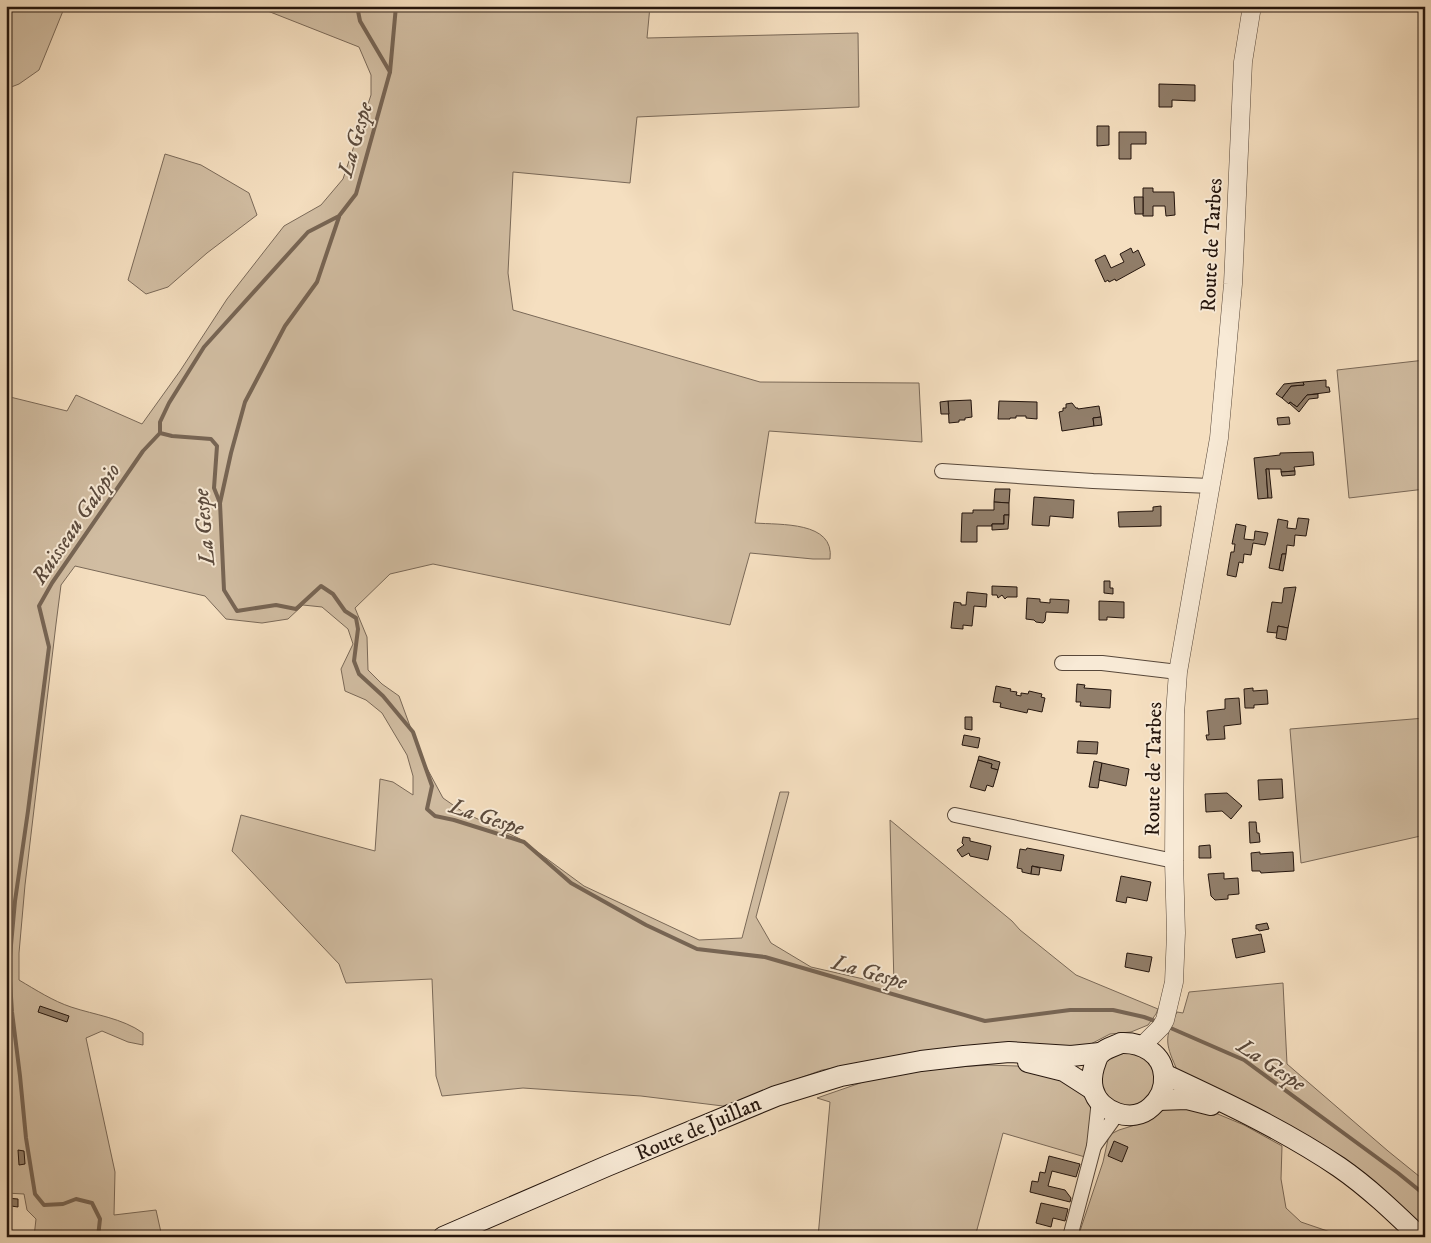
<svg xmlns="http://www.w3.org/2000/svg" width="1431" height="1243" viewBox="0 0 1431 1243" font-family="'IM FELL DW Pica',serif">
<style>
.green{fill:#d1bda2;stroke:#7a6958}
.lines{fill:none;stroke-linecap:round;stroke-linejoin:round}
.stream{stroke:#776554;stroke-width:4}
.building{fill:#917e6a;stroke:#24150d}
.minor-casing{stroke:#58483a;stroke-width:16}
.tertiary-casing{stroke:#58483a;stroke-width:19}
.secondary-casing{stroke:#24150d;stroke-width:22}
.minor{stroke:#f8ead6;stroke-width:14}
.tertiary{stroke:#f8ead6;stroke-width:18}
.secondary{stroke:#f8ead6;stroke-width:20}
.labels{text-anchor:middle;stroke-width:4;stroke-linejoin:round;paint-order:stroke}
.street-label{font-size:21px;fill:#24150d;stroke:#f8ead6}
.water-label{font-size:22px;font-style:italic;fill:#5b4a3c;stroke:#f8ead6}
</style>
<rect width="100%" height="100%" fill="#f5dfc0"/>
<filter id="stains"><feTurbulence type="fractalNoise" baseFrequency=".004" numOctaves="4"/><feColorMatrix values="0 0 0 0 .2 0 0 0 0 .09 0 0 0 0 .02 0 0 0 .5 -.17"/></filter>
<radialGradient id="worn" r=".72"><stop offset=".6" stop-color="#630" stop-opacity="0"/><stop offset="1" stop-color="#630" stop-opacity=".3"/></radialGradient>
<g class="green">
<polygon points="6,6 65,6 39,70 19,84 6,89"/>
<path d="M255,6H650L647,38L858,33L859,107L637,117L630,183L513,172L508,273L513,310L760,382L919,383L922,442L769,431L755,523C780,525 835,521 830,559H813L750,553L730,625L433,564L390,574L355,608L367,637L368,670L382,684L399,696L422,759L443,798L463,812L520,839L584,886L699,940L742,938L780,792H789L756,917L771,943L811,967L894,986L890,820L1012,921L1020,930L1076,975L1158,1009L1156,1014L1148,1025L1131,1032L1110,1034L1083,1048L943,1049L822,1070L723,1106L641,1096L523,1088L442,1096L436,1076L432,979L346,983L339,964L232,851L241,815L375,851L380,779L393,782L413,795V776L407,755L382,713L366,700L345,691L341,669L353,644L348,629L322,607L303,605L288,619L262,623L226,619L205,596L75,566L61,585L56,624L25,885L19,953V980C36,990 53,1001 71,1007C95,1015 122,1018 143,1033V1045L128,1042L102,1031L86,1038L115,1172L114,1215L156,1210L162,1237H34L36,1219L27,1210L24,1194L6,1193V1126H10V1104L6,1085V396L67,411L76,395L142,424L180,371L227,299L284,226L321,205L343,179L371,95V75L359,47Z"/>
<polygon points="165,154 201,165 249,193 257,215 207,253 168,287 146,294 128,280"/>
<polygon points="1425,360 1425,489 1349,498 1337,370"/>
<polygon points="1425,718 1425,835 1301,863 1290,729"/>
<path d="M1283,983L1287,1064L1388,1151L1425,1181V1227L1366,1174L1279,1121L1178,1072C1166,1045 1163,1039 1177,1012L1183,1013L1189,992Z"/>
<polygon points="1126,1048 1152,1062 1156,1083 1149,1097 1140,1103 1130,1106 1120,1106 1110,1101 1101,1090 1099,1068 1105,1058"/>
<polygon points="988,1065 1017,1066 1059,1076 1078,1084 1091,1103 1092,1114 1085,1157 1003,1133 975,1237 818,1237 830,1102 817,1098 866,1081 928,1069"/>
<polygon points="1180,1105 1201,1107 1244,1125 1282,1146 1281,1179 1286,1208 1301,1222 1345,1237 1078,1237 1103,1162 1109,1135 1119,1130 1148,1121 1162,1110"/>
</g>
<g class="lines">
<g class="stream">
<polyline points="357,6 360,21 390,72"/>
<polyline points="396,6 390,72 356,194 339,216 308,232 204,347 169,403 160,422 160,433 172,436 211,439 217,446 214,488 220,503 224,590 237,611 276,605 296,609 321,586 333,594 345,611 356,618 358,629 354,661 359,674 383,696 413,732 432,786 427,809 435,816 454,820 524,842 571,883 646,925 697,949 765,957 985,1021 1070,1010 1113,1010 1144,1017 1158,1022"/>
<polyline points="220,503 231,453 245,402 285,326 317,282 339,217"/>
<polyline points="1166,1026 1244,1060 1398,1173 1425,1195"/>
<polyline points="98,1237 100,1219 92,1203 76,1199 63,1204 44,1205 35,1194 26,1138 20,1076 12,1012 9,967 15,901 28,811 49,647 39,606 52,583 143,451 160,433"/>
</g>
</g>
<g class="building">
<polygon points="1159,84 1195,85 1195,101 1172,100 1172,107 1159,107"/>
<polygon points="1097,126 1109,126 1109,145 1097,146"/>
<polygon points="1119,132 1146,132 1146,144 1131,144 1131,159 1119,159"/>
<polygon points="1143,188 1153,188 1153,192 1174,192 1175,215 1166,216 1165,206 1153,206 1153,216 1143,216"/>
<polygon points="1134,197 1143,197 1143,214 1135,214"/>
<polygon points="1131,248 1133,253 1138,250 1145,265 1116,281 1115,279 1109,282 1108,280 1105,282 1095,260 1105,255 1111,268 1124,262 1120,254"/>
<polygon points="1326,380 1326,387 1329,387 1330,392 1307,395 1297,407 1290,402 1289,404 1282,398 1291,386 1304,385 1303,382"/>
<polygon points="1303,382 1304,385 1291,386 1282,398 1276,394 1284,384"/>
<polygon points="1318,394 1318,398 1309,399 1299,412 1289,403 1290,402 1297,407 1307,395"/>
<polygon points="971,400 972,417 965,418 965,420 959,420 959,422 949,423 948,401"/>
<polygon points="948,401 949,414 941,414 940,402"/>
<polygon points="999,401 1037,402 1037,419 1026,418 1026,416 1016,416 1016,418 1010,418 1010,419 998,419"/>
<polygon points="1072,403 1076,408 1078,408 1078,409 1099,406 1101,417 1093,418 1094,426 1062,431 1059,412 1063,411 1063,408 1066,408 1066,404"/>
<polygon points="1101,417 1102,425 1094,426 1093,418"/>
<polygon points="1289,417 1290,424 1278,425 1277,418"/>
<polygon points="1313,452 1314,465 1294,467 1295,471 1281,472 1281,469 1266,469 1268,498 1258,499 1254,458 1280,455 1280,453"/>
<polygon points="1266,469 1269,469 1272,498 1268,498"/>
<polygon points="1295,471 1295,475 1282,476 1281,472"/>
<polygon points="995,489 1010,489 1009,503 994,502"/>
<polygon points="1034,497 1074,500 1073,518 1050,516 1049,526 1032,525"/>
<polygon points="994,502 1009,503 1009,515 1004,515 1004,524 992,524 992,526 977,526 977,542 961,542 962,513 973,513 973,510 994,510"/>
<polygon points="1161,506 1161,526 1119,527 1118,512 1153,511 1153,507"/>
<polygon points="1004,515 1009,515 1008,529 992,530 992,524 1004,524"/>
<polygon points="1298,518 1309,519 1306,536 1295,535 1294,546 1287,545 1286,554 1282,554 1279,570 1269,568 1278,519 1288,521 1287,528 1296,529"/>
<polygon points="1236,524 1246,526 1244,539 1254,540 1255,531 1268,533 1265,545 1253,543 1251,555 1244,554 1243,563 1239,562 1236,577 1227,575 1231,552 1234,552 1235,544 1232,544"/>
<polygon points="1282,554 1286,554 1283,571 1279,570"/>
<polygon points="1104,581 1110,581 1110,588 1113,588 1113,594 1104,593"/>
<polygon points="992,586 1017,587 1017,597 1007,597 1005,599 1002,595 998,598 997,595 992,595"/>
<polygon points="1296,587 1288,628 1278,626 1277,633 1267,632 1272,602 1282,603 1284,588"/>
<polygon points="967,592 987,594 986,607 974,606 972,626 963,625 963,629 951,628 954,602 961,603 961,605 966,605"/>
<polygon points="1027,598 1040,599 1040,602 1050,603 1050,599 1069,600 1068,613 1046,612 1045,621 1043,623 1036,622 1034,620 1026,619"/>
<polygon points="1099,601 1124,602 1124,618 1107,617 1107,620 1099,620"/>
<polygon points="1278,626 1288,628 1286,640 1276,638"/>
<polygon points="1077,684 1085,685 1084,688 1111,690 1110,708 1080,706 1081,702 1076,702"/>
<polygon points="996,686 1011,689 1010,691 1017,692 1016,695 1021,696 1021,693 1028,694 1029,691 1042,694 1041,697 1045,698 1042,712 1028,709 1027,713 1000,707 1001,703 993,702"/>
<polygon points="1253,688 1253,691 1267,690 1268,704 1254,705 1254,708 1245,708 1244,689"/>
<polygon points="1239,698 1241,724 1224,726 1225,739 1207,740 1206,735 1209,735 1207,711 1225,709 1225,699"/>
<polygon points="965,717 972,717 972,730 965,729"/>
<polygon points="964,735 980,738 978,748 962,745"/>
<polygon points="1078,741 1098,742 1097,754 1077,753"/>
<polygon points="979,756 1000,762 998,770 991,768 992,764 978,760"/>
<polygon points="978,760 992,764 991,768 998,770 993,787 987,785 985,791 970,787"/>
<polygon points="1094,761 1102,763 1098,788 1089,787"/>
<polygon points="1102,763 1129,769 1126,786 1099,780"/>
<polygon points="1282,779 1283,798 1259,800 1258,780"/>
<polygon points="1227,793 1242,806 1231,819 1222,811 1206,812 1205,794"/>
<polygon points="1249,822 1256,822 1257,833 1259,833 1260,842 1250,843"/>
<polygon points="963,837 970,838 970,841 991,846 988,860 970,856 969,853 962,857 957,850 964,845 962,843"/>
<polygon points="1210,845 1211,858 1199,858 1199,846"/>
<polygon points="1027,848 1064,855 1061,871 1032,866 1031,874 1022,872 1022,869 1017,868 1020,849 1026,850"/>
<polygon points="1260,852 1260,854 1293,852 1294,871 1261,873 1260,871 1252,871 1251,853"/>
<polygon points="1032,866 1040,868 1039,875 1031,874"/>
<polygon points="1224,873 1224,879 1238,878 1239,894 1228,895 1228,899 1215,900 1211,896 1208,874"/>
<polygon points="1121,876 1151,882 1147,901 1127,897 1126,903 1116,901"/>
<polygon points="1267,923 1269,929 1259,931 1258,929 1256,929 1256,925"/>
<polygon points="1261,934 1265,952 1236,958 1232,939"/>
<polygon points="1127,953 1152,957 1149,972 1125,967"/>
<polygon points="40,1006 69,1016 67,1022 38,1012"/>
<polygon points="1114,1141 1128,1147 1122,1162 1108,1156"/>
<polygon points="18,1150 24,1151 25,1164 19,1165"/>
<polygon points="1049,1156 1080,1164 1076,1177 1052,1171 1048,1186 1065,1190 1071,1198 1070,1202 1030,1192 1032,1181 1038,1182 1040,1172 1045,1173"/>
<polygon points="6,1198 18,1199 18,1207 11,1206 9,1225 6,1225"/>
<polygon points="1041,1203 1068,1209 1065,1221 1053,1218 1051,1227 1036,1223"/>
</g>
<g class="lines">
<defs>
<g id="minor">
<polyline points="942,471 1093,481 1210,486"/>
<polyline points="1062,663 1102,663 1178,672"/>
<polyline points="955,815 1174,861"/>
<polyline points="1099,1100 1094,1146 1117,1114"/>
<polyline points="1070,1237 1094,1146"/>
</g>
<polyline id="tertiary" points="1142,1046 1161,1027 1165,1020 1174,982 1176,933 1174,861 1175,714 1178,672 1219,438 1233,284 1243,62 1252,6"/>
<g id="secondary">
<path d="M1121,1043C1142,1042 1163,1054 1164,1076C1165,1089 1160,1099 1151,1107C1133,1124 1099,1113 1093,1089C1091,1081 1092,1074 1094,1067C1096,1062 1097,1056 1101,1053C1106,1048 1115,1046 1121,1043Z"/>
<polyline points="1028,1062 1064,1071 1092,1089"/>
<path d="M1164,1074C1224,1102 1284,1130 1339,1167C1368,1187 1394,1212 1420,1237"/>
<polyline points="1158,1100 1187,1099 1211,1105"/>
<polyline points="443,1237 607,1166 776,1096 841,1076 921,1061 964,1056 1009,1052 1071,1056 1100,1053"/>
</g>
</defs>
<use href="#minor" class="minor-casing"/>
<use href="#tertiary" class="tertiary-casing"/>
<use href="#secondary" class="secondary-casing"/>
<use href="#minor" class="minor"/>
<use href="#tertiary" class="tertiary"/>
<use href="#secondary" class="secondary"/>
</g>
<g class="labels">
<g class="street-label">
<text transform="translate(1211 245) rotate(-87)" y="7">Route de Tarbes</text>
<text transform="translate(1153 769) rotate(-89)" y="7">Route de Tarbes</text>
<text transform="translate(698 1128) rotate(-23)" y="7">Route de Juillan</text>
</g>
<g class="water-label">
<text transform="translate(354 139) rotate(-74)" y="8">La Gespe</text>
<text transform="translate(75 523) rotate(-56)" y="8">Ruisseau Galopio</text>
<text transform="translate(203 527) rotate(-95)" y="8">La Gespe</text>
<text transform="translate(487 816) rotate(18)" y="8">La Gespe</text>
<text transform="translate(870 971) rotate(16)" y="8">La Gespe</text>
<text transform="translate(1272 1064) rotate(34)" y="8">La Gespe</text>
</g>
</g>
<rect width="1431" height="1243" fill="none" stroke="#f5dfc0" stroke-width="25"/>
<rect x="8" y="8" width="1416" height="1228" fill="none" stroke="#24150d" stroke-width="2.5"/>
<rect x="12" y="12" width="1406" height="1218" fill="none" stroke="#24150d"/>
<rect width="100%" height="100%" filter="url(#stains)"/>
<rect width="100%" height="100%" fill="url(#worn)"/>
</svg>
